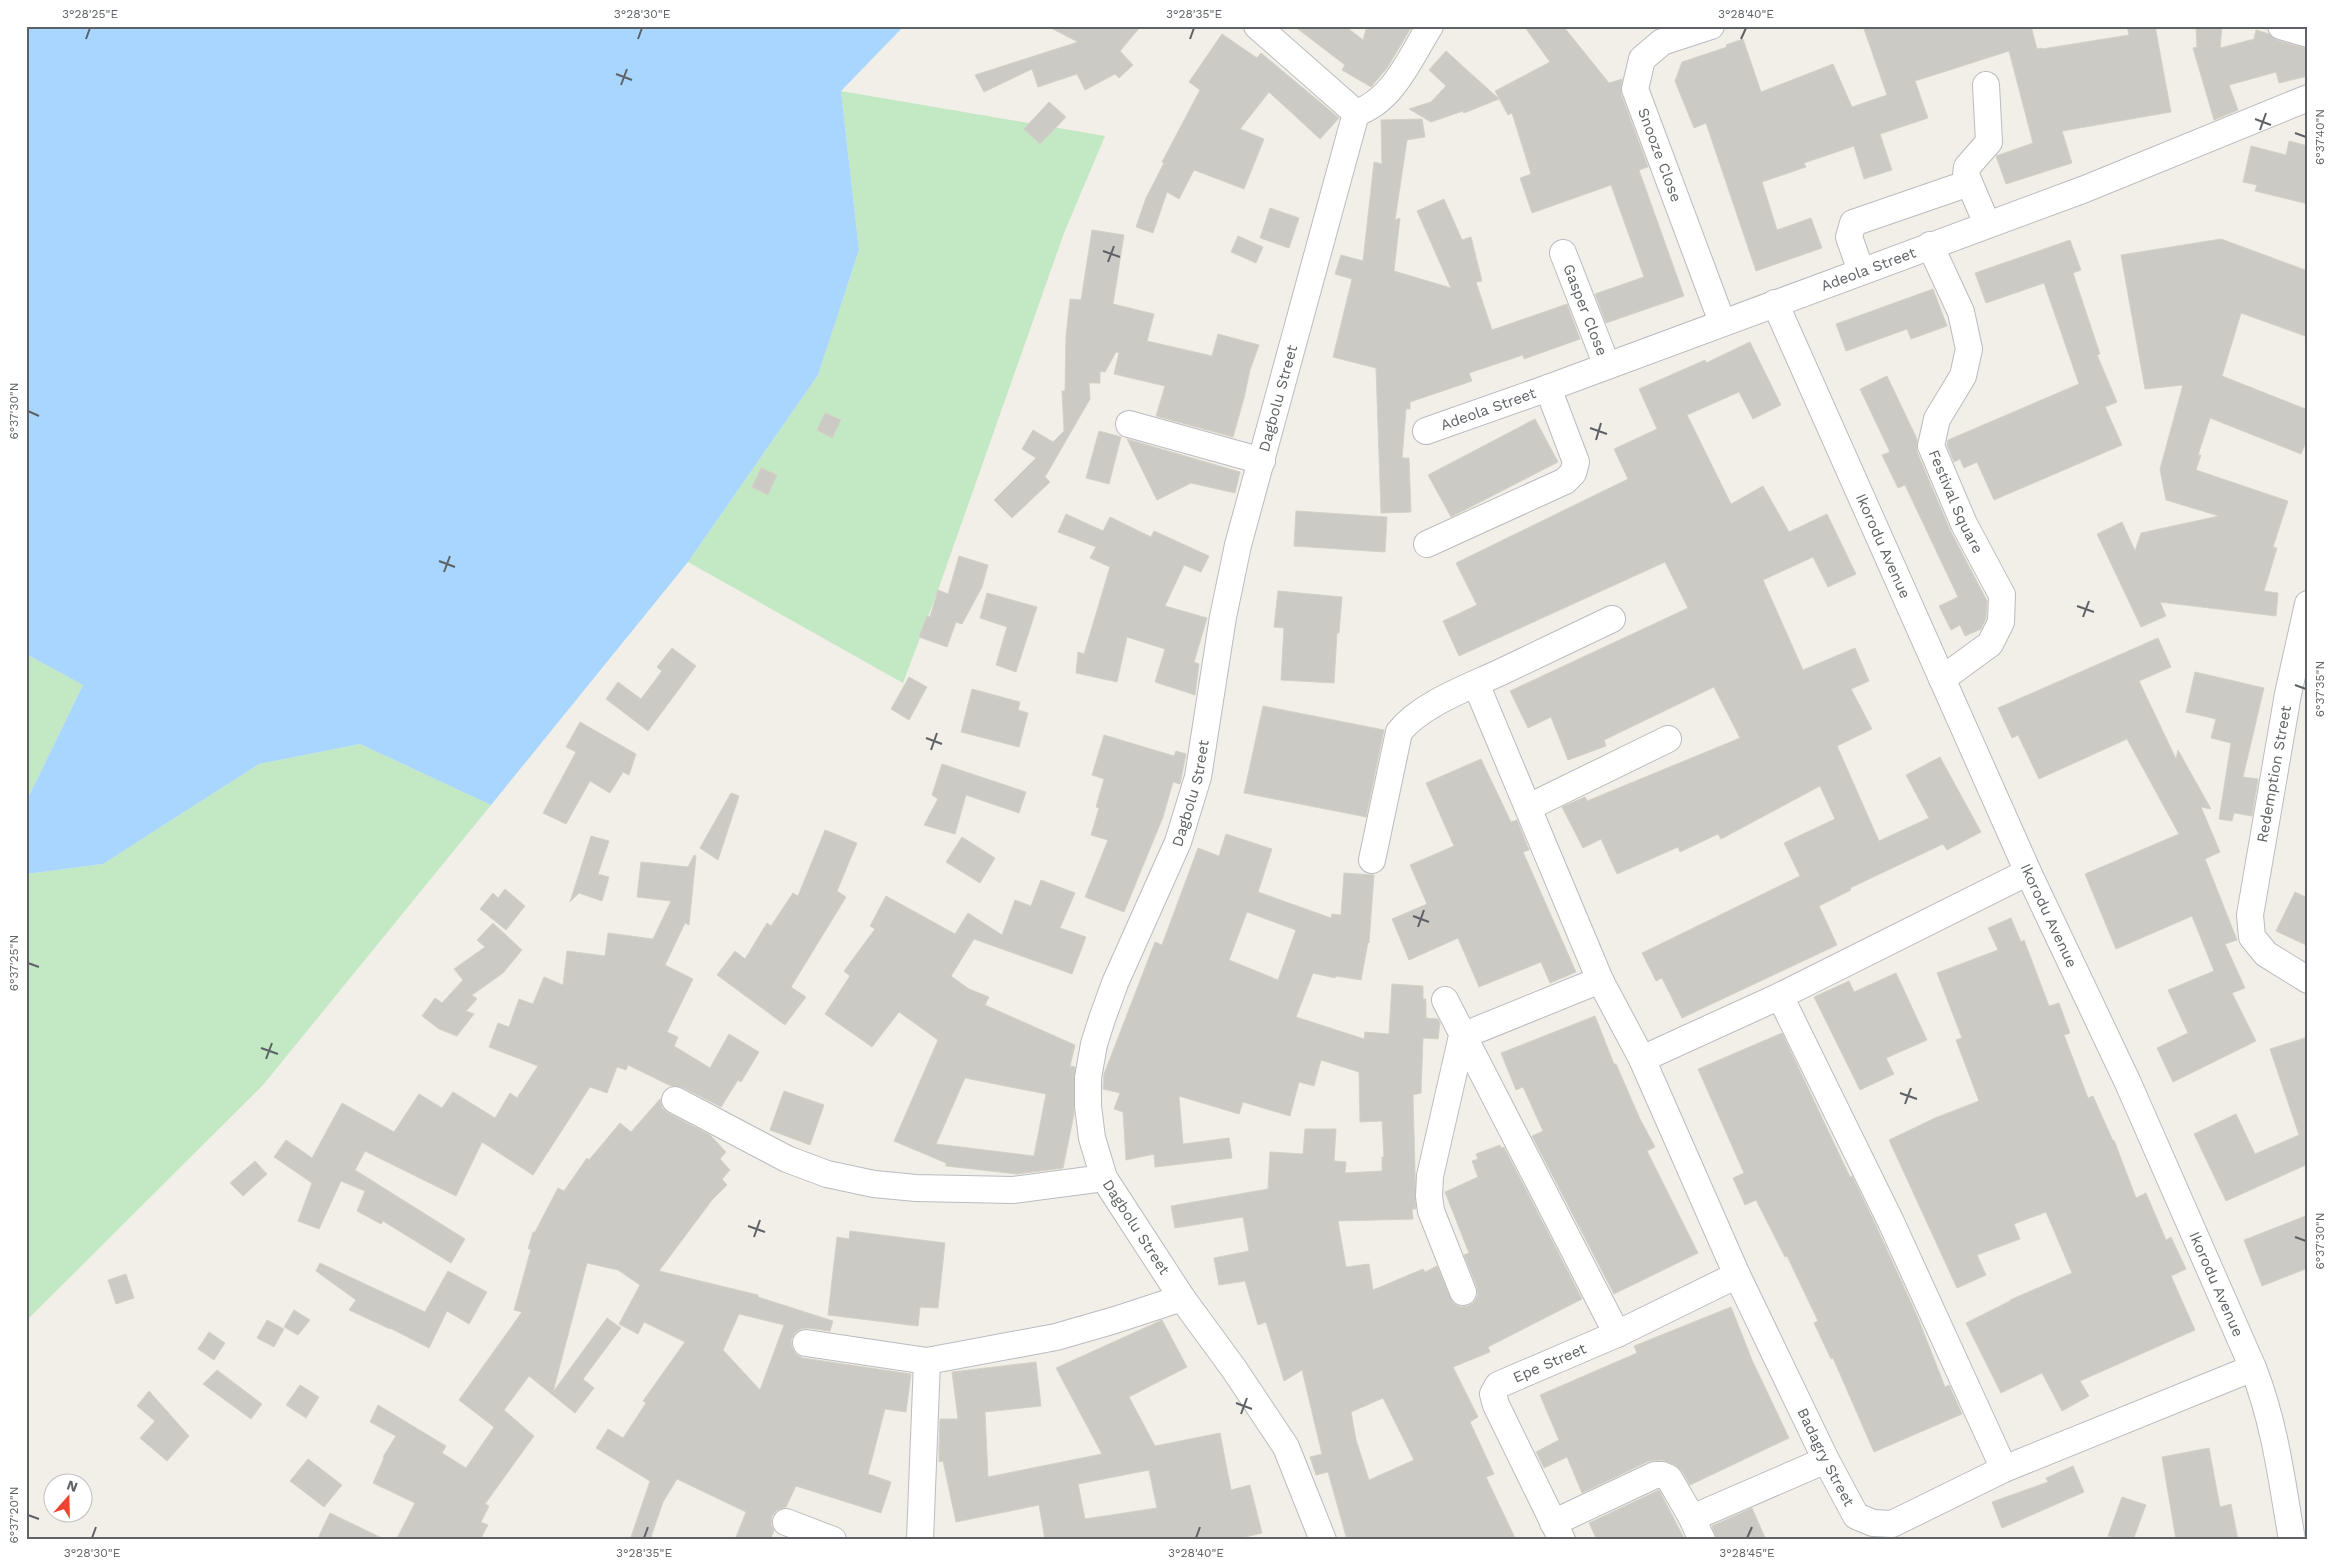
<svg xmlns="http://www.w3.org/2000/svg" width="2334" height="1566" viewBox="0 0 2334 1566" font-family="'Work Sans',sans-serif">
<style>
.green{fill:#c3e8c4}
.water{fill:#a8d6ff}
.building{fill:#cccac4;stroke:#d6d1c5;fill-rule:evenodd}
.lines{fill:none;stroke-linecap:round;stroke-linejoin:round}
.minor-casing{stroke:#b9bcc0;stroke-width:28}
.minor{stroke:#fff;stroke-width:26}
.ticks{fill:none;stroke:#5e6267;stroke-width:2}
.labels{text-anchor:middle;stroke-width:5;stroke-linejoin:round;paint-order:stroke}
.street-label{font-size:15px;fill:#5e6267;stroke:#fff}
.neatline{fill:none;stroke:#5e6267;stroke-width:2}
.ticks-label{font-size:12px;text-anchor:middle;fill:#5e6267}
</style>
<rect width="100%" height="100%" fill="#f1efe7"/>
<g class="green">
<polygon points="841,91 1105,136 1064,233 938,590 903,683 688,562 818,375 859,250"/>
<polygon points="26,654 83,685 26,802"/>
<polygon points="360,744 491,805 263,1085 26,1321 26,874 103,864 259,764"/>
</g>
<polygon class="water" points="26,26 904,26 841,91 859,250 818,375 688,562 491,805 360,744 259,764 103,864 26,874 26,802 83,685 26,654"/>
<g class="building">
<polygon points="1047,26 1141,26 1120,51 1133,65 1119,78 1115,74 1085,90 1077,74 1038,87 1032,69 984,92 975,75 1078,42"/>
<polygon points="1294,26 1345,26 1363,40 1367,26 1412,26 1387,68 1371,87 1342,70 1345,65"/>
<polygon points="1524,26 1563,26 1609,83 1622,79 1621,94 1648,167 1639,170 1684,296 1606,323 1595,294 1644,277 1611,185 1532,213 1520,178 1531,174 1512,113 1508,115 1495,91 1550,62"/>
<polygon points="1863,26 2031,26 2037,49 2041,48 2042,49 2129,35 2127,26 2155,26 2171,112 2062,131 2072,163 2006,184 1996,156 2033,143 2009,51 1915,81 1928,118 1880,134 1892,170 1864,179 1854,146 1804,163 1806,167 1762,182 1777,230 1811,218 1822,248 1756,271 1706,123 1694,128 1675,81 1682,62 1727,47 1726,45 1743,39 1761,92 1833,64 1852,107 1887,95"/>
<polygon points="2222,26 2220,48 2254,39 2256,30 2269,34 2277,40 2308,49 2308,76 2279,83 2276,72 2229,85 2238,110 2214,120 2193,48 2197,47 2196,27"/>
<polygon points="1222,34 1257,58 1261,53 1339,118 1320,139 1269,92 1240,129 1264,139 1244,189 1194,170 1179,199 1167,192 1153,233 1136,227 1146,198 1164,163 1162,162 1200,90 1189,82"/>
<polygon points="1446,51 1499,99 1464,113 1463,111 1431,122 1409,109 1431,102 1446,86 1429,70"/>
<polygon points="1049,102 1066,117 1040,144 1024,129"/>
<polygon points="1422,119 1425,137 1407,140 1395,220 1400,218 1394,271 1451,288 1417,211 1444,199 1462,240 1471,237 1482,281 1476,282 1492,330 1567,304 1580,339 1524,359 1523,355 1469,373 1472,381 1410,402 1410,409 1406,409 1402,458 1409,458 1411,512 1381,513 1376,368 1333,357 1352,279 1335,274 1341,255 1363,261 1374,162 1382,164 1381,120"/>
<polygon points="2289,141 2308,146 2308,204 2255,191 2257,185 2243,182 2251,146 2286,155"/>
<polygon points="1270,208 1299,218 1289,248 1260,238"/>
<polygon points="1092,230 1124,235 1113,304 1154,314 1147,341 1212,356 1218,334 1259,345 1250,370 1244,398 1233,437 1156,416 1165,386 1114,374 1119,353 1116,352 1105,372 1100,371 1100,383 1089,383 1090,399 1045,477 1050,482 1012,518 994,500 1036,458 1022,449 1033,430 1053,442 1064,431 1062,391 1065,391 1066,336 1070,299 1081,300"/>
<polygon points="1238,236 1263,247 1256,263 1231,252"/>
<polygon points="2221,239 2308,271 2308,337 2241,313 2222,376 2308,410 2308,437 2301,454 2210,418 2198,455 2201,455 2196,470 2288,501 2273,547 2277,548 2264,591 2278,593 2276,616 2160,602 2166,616 2141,627 2097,534 2122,522 2135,551 2141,533 2219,516 2166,500 2160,469 2183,385 2145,389 2121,255"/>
<polygon points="2070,240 2081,270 2073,273 2100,354 2097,355 2117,402 2105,407 2122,445 1994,500 1977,462 1964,468 1960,459 1954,462 1947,445 1948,440 2079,384 2044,283 1986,303 1975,273"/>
<polygon points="1933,289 1947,326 1911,339 1907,329 1846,351 1836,324"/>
<polygon points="1750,342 1781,405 1753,419 1739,392 1687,415 1731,504 1763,486 1789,532 1827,514 1856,574 1828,587 1813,557 1763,580 1803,670 1855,648 1869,681 1851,689 1872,729 1837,746 1879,841 1929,818 1906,775 1940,757 1981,832 1947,850 1943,844 1850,888 1851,890 1819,906 1837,945 1682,1018 1662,978 1656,981 1642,953 1800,876 1784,843 1835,819 1820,786 1721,839 1718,834 1680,852 1678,847 1617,874 1601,839 1583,848 1562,807 1585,797 1587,801 1740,738 1714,687 1604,740 1606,746 1568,760 1551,717 1528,728 1510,691 1688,608 1665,562 1459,656 1443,621 1477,605 1456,563 1628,479 1614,449 1657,429 1639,389 1705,360 1706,363"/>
<polygon points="1887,376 1917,439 1917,452 1950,530 1987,601 1986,618 1981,629 1965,636 1960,625 1951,630 1939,606 1958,597 1905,485 1898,488 1882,455 1890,452 1860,389"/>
<polygon points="825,413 841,420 832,438 817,430"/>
<polygon points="1535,419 1558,462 1451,517 1428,475"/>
<polygon points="1099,431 1121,437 1109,484 1086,478"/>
<polygon points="1127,439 1240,472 1235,493 1191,483 1157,500"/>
<polygon points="761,468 777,475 768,495 752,487"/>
<polygon points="1296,511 1387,517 1385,552 1294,546"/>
<polygon points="1066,514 1103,531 1110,517 1151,537 1154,531 1209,556 1201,572 1184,565 1165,606 1207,618 1194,662 1199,664 1195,695 1155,682 1165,649 1127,637 1117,682 1076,673 1078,652 1084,654 1110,567 1090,558 1096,547 1058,532"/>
<polygon points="959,556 988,565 982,587 962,624 956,622 947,647 919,637 927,616 930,617 938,590 948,594"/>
<polygon points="1278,591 1342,597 1339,633 1337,633 1334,683 1281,680 1284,628 1274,627"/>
<polygon points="987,593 1037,607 1016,672 996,665 1007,627 980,618"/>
<polygon points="2158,638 2171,667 2139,681 2176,759 2178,750 2211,809 2201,807 2220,852 2205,859 2237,940 2225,944 2245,988 2232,993 2256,1041 2173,1082 2157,1048 2188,1033 2168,990 2214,971 2192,916 2116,949 2085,874 2179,834 2127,739 2039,779 2018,735 2012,738 1998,708"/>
<polygon points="672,648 696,666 648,731 606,699 618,682 641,699 662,671 657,667"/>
<polygon points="2195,672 2264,688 2243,777 2258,779 2252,816 2234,813 2232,821 2219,819 2231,743 2211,738 2216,719 2186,712"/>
<polygon points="909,677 927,687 909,720 891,709"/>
<polygon points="972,689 1020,702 1018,710 1028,713 1019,747 961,732"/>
<polygon points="1263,706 1384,730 1366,817 1244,793"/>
<polygon points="580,722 636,754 629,775 623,772 610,793 590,781 566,824 543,813 576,752 566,747"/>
<polygon points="1104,735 1174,756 1176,751 1186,754 1180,784 1173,782 1163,817 1124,912 1085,897 1108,840 1091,835 1099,808 1096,807 1104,779 1092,775"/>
<polygon points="1481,759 1511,822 1517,820 1529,850 1523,852 1576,972 1550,983 1541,962 1479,987 1458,938 1409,960 1392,919 1427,904 1410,865 1454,846 1426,783"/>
<polygon points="942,764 1026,792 1019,813 966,795 955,834 924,825 938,799 932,795"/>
<polygon points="731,793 739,796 718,860 700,848"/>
<polygon points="825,830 857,843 837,891 846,897 791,987 806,997 785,1025 717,975 735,951 745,959 767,923 771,926 793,893 798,896"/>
<path d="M1226,834L1272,849L1258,892L1331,918L1332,914L1341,915L1344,873L1374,875L1369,943L1368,942L1361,980L1336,976L1335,978L1313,973L1296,1017L1364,1039L1365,1032L1389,1034L1392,984L1423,986V999H1426V1018L1438,1019L1440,1023L1438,1039L1423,1038L1421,1093L1413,1095L1416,1209H1412L1413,1219L1338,1221L1346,1267L1369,1264L1373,1290L1423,1269L1425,1272L1437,1266L1453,1303L1461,1307L1468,1306L1474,1302L1478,1295L1477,1287L1464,1255L1469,1253L1445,1192L1478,1177L1472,1161L1478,1159L1476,1154L1500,1145L1501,1148L1504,1147L1582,1299L1488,1347L1490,1352L1453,1367L1478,1417L1470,1422L1494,1474L1486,1477L1516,1540H1347L1328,1472L1316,1475L1310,1457L1322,1454L1302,1370L1284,1381L1266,1322L1258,1325L1245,1281L1219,1285L1214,1258L1249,1251L1243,1217L1175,1228L1171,1206L1268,1189L1270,1152L1303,1154L1305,1129H1336L1334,1161L1346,1162L1345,1173L1382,1171V1157H1384L1382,1121L1360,1122L1359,1072L1321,1060L1314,1086L1299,1082L1290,1116L1243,1102L1239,1114L1179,1096L1183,1144L1229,1138L1232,1158L1155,1167L1154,1154L1126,1160L1123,1112L1114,1109L1120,1093L1103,1089L1104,1074L1155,942L1162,945L1198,848L1219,856ZM1247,912L1296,930L1278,980L1229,960ZM1383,1398L1414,1460L1369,1480L1356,1440L1351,1412Z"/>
<polygon points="591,836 609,841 598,874 609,877 602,901 579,893 570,902"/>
<polygon points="962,837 995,858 980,883 946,862"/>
<polygon points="694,855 696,856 689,925 685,923 665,965 693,979 667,1032 678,1037 674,1046 710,1068 729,1034 759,1052 741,1082 738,1080 721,1107 682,1087 671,1086 628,1065 626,1070 617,1067 607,1093 590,1087 533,1175 482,1142 456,1196 365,1151 355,1170 465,1239 451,1263 383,1221 381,1224 357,1211 365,1191 341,1181 319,1229 298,1221 312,1183 274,1157 286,1140 312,1158 342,1103 394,1132 419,1094 442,1108 453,1092 495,1118 510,1093 517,1098 538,1066 489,1047 498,1023 509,1027 519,999 533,1004 544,977 563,985 567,951 605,956 608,933 653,939 671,901 637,897 641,862 688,867"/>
<path d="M1041,880L1075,893L1060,928L1086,937L1072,974L974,939L951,976L969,989L989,997L985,1005L1075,1045L1070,1066L1075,1067L1074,1114L1063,1168L1017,1174L946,1166V1163L894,1141L938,1040L899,1012L872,1047L825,1014L850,976L844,971L875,929L870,926L886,896L955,934L968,913L1002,935L1015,900L1031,906ZM965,1078L1046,1094L1034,1156L936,1144Z"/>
<polygon points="505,889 525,906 506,930 480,909 493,893 498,898"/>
<polygon points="2295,892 2308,898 2308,946 2276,931"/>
<polygon points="2011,918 2021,942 2024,940 2049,1006 2059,1003 2070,1033 2064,1035 2088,1098 2093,1096 2113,1141 2114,1140 2136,1198 2146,1193 2166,1240 2171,1237 2186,1269 2171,1276 2195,1330 2080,1381 2089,1396 2062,1411 2042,1373 2001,1393 1966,1323 2010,1301 2010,1300 2072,1273 2046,1212 2014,1224 2020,1239 1977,1255 1986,1275 1957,1288 1889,1140 1935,1118 1979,1101 1956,1040 1962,1038 1937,973 1998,950 1988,928"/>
<polygon points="493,923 522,950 503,973 472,995 477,999 466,1011 474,1014 457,1036 439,1029 422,1016 435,998 442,1003 463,980 454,969 485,947 477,940"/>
<polygon points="1896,973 1927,1040 1886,1058 1894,1074 1860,1090 1814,997 1849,981 1854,992"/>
<polygon points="1595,1016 1614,1064 1616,1064 1640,1119 1655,1147 1647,1151 1698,1253 1614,1294 1532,1136 1543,1131 1523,1087 1516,1090 1501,1053"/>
<polygon points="1782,1033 1850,1177 1852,1176 1877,1228 1918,1318 1945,1387 1949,1385 1962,1414 1874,1452 1833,1358 1831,1359 1814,1323 1818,1321 1787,1256 1785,1257 1756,1200 1745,1205 1733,1178 1744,1173 1698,1069"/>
<polygon points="2308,1037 2308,1164 2226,1201 2194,1134 2236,1114 2255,1154 2299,1135 2270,1049"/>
<polygon points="784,1091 824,1105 810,1145 770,1130"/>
<path d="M660,1099L662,1108L668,1113L710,1135L726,1152L720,1159L730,1170L722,1179L727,1185L712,1200L659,1271L758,1295V1297L833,1321L830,1331L808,1328L801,1329L795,1333L791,1340L792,1348L796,1354L803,1358L911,1374L906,1412L885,1409L868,1474L891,1482L881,1513L796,1486L786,1507L777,1510L772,1516L771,1524L774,1531L770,1540H735L746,1512L677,1479L663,1502L650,1540H630L650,1481L596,1448L608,1429L623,1438L646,1403L643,1401L685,1342L644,1322L638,1334L619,1324L640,1285L618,1270L587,1263L553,1392L607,1318L621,1328L583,1379L594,1388L575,1413L529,1376L504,1410L534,1436L485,1504L489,1506L481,1522L488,1525L480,1540H396L415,1503L373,1483L384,1458L383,1457L396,1436L370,1422L378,1405L446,1446L442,1453L466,1468L494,1427L459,1400L522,1312L514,1310L531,1249H528L533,1232H535L558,1188L564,1191L587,1158L589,1160L620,1123L631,1132ZM739,1314L784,1325L760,1390L723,1350Z"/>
<polygon points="255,1161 267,1174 243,1196 230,1183"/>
<polygon points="2308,1215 2308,1268 2262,1286 2244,1240"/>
<polygon points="850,1231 945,1243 938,1308 920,1307 918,1326 828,1315 837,1237 849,1239"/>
<polygon points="320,1263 425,1312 448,1271 487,1292 469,1324 447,1311 429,1348 390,1328 390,1329 349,1310 356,1300 316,1271"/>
<polygon points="126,1274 134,1298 116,1304 108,1280"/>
<polygon points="1731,1307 1752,1360 1789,1438 1690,1485 1682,1471 1675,1465 1662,1460 1649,1461 1582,1493 1567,1457 1544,1468 1536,1452 1559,1440 1540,1395 1637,1353 1634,1346"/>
<polygon points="294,1310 310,1320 298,1335 284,1327"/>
<polygon points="267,1320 284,1329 274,1347 257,1338"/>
<path d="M1162,1320L1187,1367L1129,1397L1155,1446L1220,1433L1231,1490L1250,1485L1262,1533L1233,1540H1045L1039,1505L956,1522L943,1461L939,1462V1447L940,1419H958L952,1372L1036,1362L1041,1406L985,1412L988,1477L1102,1454L1056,1368ZM1149,1470L1157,1508L1085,1519L1078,1484Z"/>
<polygon points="209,1332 225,1343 214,1360 198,1349"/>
<polygon points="217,1370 262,1404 251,1419 203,1384"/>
<polygon points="300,1385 319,1397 306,1418 286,1405"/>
<polygon points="149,1391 189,1436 167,1461 140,1438 155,1421 137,1406"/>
<polygon points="2209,1448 2220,1507 2231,1504 2238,1540 2176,1540 2162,1457"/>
<polygon points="308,1459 342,1485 324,1507 290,1481"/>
<polygon points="2073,1466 2084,1492 2002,1528 1992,1502 2048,1482 2046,1478"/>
<polygon points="1659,1490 1685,1540 1597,1540 1589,1523"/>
<polygon points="2122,1497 2146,1505 2133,1540 2119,1540 2108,1536"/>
<polygon points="1752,1508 1766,1540 1717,1540 1712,1526"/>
<polygon points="330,1513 386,1540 317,1540"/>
</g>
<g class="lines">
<defs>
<g id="minor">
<polyline points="1257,26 1356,113"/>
<path id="s1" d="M1711,26L1662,42L1642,59L1635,89L1722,322"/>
<polyline points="2281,26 2308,34"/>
<polyline points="1986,85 1989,142 1967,167 1966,175 1987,224"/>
<path d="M1356,113C1393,101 1410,58 1430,26"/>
<path id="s2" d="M1930,245L1961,312L1969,349L1963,376L1937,419L1931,446L1964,524L2002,595L2001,622L1990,644L1942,679"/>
<path id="s3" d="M1563,253L1607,366"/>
<polyline points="1861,271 1849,237 1853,223 1969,183"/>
<path id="s4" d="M1775,303L2028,872L2128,1083L2253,1368C2275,1423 2282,1482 2292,1540"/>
<polyline points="1129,424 1262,461"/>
<path id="s5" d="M1426,431L1548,388L2085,189L2308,98"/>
<polyline points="1427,544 1565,481 1573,473 1576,462 1548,388"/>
<polyline points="2308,604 2288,694 2250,915 2252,937 2266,954 2308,980"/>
<path id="s6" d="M1476,684L1600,980L1642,1059L1737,1275L1826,1460L1856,1516L1873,1523L1892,1524L2004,1469L2253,1368"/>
<polyline points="1529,807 1668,739"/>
<path d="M1372,860L1399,732C1421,704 1469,687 1501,672C1538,654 1575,637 1612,619"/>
<polyline points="1780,996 1891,1222 2004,1469"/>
<polyline points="1445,1000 1617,1334"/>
<polyline points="1642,1059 1780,996 2028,872"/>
<polyline points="675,1100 787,1159 827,1174 874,1184 916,1188 1013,1190 1104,1178"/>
<polyline points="1463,1292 1431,1211 1429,1196 1430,1176 1462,1036 1600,980"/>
<polyline points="806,1343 927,1361 1056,1337 1115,1320 1182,1298"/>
<polyline points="1692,1518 1702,1540"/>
<polyline points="786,1522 833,1540"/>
<polyline points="1553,1523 1655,1475 1662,1475 1669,1478 1692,1518 1826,1460"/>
<polyline points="920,1540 927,1361"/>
<path id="s7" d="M1323,1540L1286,1447L1234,1369L1182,1298L1104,1178L1092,1138L1088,1106V1078L1094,1044L1102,1019L1115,983L1178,842L1198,777L1223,617L1238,545L1356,113"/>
<path id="s8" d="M1562,1540L1496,1405L1493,1394L1498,1385L1617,1334L1737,1275"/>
</g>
</defs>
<use href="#minor" class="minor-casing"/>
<use href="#minor" class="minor"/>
</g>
<path class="ticks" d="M86,39L90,28M638,39L642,28M1190,39L1194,28M1741,39L1746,28M616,74L632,80M621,85L627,69M2255,119L2271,125M2260,130L2266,113M2295,133L2306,137M1103,251L1120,257M1108,262L1114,246M28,411L39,416M1590,428L1607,434M1596,440L1601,423M439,561L455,567M444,572L450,556M2077,606L2094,612M2083,617L2089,601M2295,685L2306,689M926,738L942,744M931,750L937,733M1413,916L1429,922M1418,927L1424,910M28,963L39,967M261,1048L278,1054M266,1059L272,1043M1900,1093L1917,1099M1905,1104L1911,1088M748,1226L765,1232M754,1237L760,1220M2295,1237L2306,1241M1236,1403L1252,1409M1241,1414L1247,1398M28,1515L39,1519M92,1538L96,1527M644,1538L648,1527M1196,1538L1200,1527M1747,1538L1752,1527"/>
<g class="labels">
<g class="street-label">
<text dy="5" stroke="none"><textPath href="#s1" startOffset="179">Snooze Close</textPath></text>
<text dy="5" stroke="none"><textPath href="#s5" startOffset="471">Adeola Street</textPath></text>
<text dy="5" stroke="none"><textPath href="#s3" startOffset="61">Gasper Close</textPath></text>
<text dy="5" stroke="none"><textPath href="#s7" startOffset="1236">Dagbolu Street</textPath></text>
<text dy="5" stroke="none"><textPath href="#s5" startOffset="66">Adeola Street</textPath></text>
<text dy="5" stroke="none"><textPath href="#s2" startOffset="278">Festival Square</textPath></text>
<text dy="5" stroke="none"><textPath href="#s4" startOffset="266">Ikorodu Avenue</textPath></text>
<text transform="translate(2274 774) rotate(-80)" y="5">Redemption Street</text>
<text dy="5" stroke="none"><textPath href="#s7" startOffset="831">Dagbolu Street</textPath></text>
<text dy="5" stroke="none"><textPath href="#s4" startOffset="671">Ikorodu Avenue</textPath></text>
<text transform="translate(1136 1227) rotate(57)" y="5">Dagbolu Street</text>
<text dy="5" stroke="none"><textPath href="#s4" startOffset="1076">Ikorodu Avenue</textPath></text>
<text dy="5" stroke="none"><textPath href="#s8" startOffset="228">Epe Street</textPath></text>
<text dy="5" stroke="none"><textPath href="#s6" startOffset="849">Badagry Street</textPath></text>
</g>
</g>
<rect width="2334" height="1566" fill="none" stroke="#ffffff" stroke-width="55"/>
<g transform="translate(68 1498) rotate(20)"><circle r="24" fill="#ffffff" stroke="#bfc0c2"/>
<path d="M0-4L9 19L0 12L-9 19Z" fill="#ee4530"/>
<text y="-8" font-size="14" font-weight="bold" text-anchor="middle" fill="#5e6267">N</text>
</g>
<rect x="28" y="28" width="2278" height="1510" class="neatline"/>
<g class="ticks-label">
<text x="90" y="18">3°28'25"E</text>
<text x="642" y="18">3°28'30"E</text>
<text x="1194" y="18">3°28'35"E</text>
<text x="1746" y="18">3°28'40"E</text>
<text transform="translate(2320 137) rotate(-90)" y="4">6°37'40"N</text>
<text transform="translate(14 411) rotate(-90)" y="4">6°37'30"N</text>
<text transform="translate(2320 689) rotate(-90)" y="4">6°37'35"N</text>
<text transform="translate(14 963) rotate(-90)" y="4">6°37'25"N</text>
<text transform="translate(2320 1241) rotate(-90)" y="4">6°37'30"N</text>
<text transform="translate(14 1515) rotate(-90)" y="4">6°37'20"N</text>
<text x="92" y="1557">3°28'30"E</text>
<text x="644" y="1557">3°28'35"E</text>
<text x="1196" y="1557">3°28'40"E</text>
<text x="1747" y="1557">3°28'45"E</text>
</g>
</svg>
